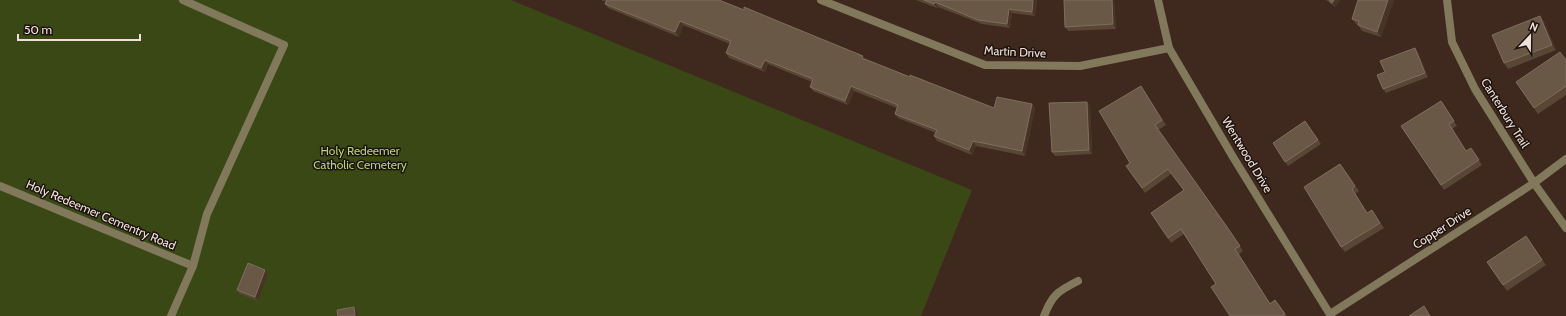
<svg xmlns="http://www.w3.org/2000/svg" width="1566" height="316" viewBox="0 0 1566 316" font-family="Cabin,sans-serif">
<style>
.green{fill:#394815}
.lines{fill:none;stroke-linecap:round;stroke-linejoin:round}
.street{stroke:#82785c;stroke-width:8}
.wall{fill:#594735}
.shaded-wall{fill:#483424}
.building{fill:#6a5847;stroke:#7f6d5e}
.labels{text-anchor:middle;stroke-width:3;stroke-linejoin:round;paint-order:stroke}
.street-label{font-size:12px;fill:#f0e0d9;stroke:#1e140f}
.park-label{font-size:12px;fill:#b2d273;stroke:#1e140f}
</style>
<rect width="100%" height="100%" fill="#3f281d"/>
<polygon class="green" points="0,0 511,0 972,190 921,316 0,316"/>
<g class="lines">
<g class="street">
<polyline points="821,0 985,65 1080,66 1169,48"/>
<polyline points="1158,0 1169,48 1233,157 1331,316"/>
<polyline points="1447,0 1452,42 1475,89 1534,183 1566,228"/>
<polyline points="0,186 193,266"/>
<polyline points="1330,314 1534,183 1566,159"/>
<polyline points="171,316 193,266 207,214 284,45 183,0"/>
<path d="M1044,316C1052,295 1058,291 1078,281"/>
</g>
</g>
<g class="wall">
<polygon points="601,0 719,0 910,77 994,108 1032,104 1035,108 1025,156 976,146 972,155 937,141 934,136 936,133 898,118 895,114 897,108 854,91 848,105 813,91 810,87 812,82 768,64 765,72 729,58 726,53 730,44 683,25 679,37 608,8 605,4 606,2"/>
<polygon points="916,0 1037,0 1035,16 1012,13 1010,28 982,24 938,7 937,8"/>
<polygon points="1064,0 1114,0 1116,29 1068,31 1065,27"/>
<polygon points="1326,0 1340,0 1335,7"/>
<polygon points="1358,0 1394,0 1381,37 1362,31 1358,25 1356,24 1352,19"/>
<polygon points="1540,16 1544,22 1556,50 1508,69 1504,63"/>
<polygon points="1418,52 1428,77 1386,93 1383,89 1385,72"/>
<polygon points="1566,60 1566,95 1538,114 1516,82"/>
<polygon points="1141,86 1166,125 1158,130 1231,232 1243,251 1239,254 1270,303 1275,300 1287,316 1230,316 1216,284 1184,234 1171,243 1151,213 1184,191 1171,174 1145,193 1126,166 1130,163"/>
<polygon points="1441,101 1457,126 1452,129 1466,151 1471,148 1482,165 1444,190 1401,126"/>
<polygon points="1090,106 1092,154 1055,156 1052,152"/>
<polygon points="1305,121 1321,144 1288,166 1273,143"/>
<polygon points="1340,164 1359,191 1355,194 1367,213 1375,215 1384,228 1345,252 1341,247"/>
<polygon points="1526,236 1546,265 1507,291 1487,262"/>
<polygon points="265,270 268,274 258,301 240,294 237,290"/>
</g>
<g class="shaded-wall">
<polygon points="1033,0 1037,0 1035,16 1032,12"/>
<polygon points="1112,0 1114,0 1116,29 1113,24"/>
<polygon points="1334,0 1340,0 1335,7 1332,3"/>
<polygon points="1388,0 1394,0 1381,37 1377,32"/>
<polygon points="935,2 938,7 937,8 934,4"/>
<polygon points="1009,9 1012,13 1010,28 1007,24"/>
<polygon points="1540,16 1544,22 1556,50 1552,45"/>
<polygon points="680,21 683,25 679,37 675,32"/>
<polygon points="1415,48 1418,52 1428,77 1425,73"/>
<polygon points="765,60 768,64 765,72 761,68"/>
<polygon points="851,86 854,91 848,105 845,101"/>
<polygon points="1087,102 1090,106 1092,154 1089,150"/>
<polygon points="1032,104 1035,108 1025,156 1022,151"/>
<polygon points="973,141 976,146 972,155 969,150"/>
<polygon points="265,270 268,274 258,301 255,297"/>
<polygon points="354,307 357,311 358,316 355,316"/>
</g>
<g class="building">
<polygon points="607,0 719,0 744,10 744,7 780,22 863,56 862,58 910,77 910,75 994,108 997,97 1032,104 1022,151 973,141 969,150 934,136 937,130 895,114 898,105 851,86 845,101 810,87 813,79 765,60 761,68 726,53 731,41 680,21 675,32 605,4"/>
<polygon points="924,0 1033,0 1032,12 1009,9 1007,24 978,20 935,2 934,4"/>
<polygon points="1064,0 1112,0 1113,24 1065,27"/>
<polygon points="1329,0 1334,0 1332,3"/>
<polygon points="1358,0 1388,0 1377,32 1358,25 1359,21 1352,19"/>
<polygon points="1540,16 1552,45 1504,63 1492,35"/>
<polygon points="1415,48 1425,73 1383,89 1377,75 1385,72 1380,61"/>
<polygon points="1560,52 1566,60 1566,86 1534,108 1516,82"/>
<polygon points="1141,86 1162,120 1155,125 1227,227 1240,246 1235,249 1270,304 1275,300 1285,314 1283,316 1230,316 1211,287 1216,284 1181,229 1168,238 1151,213 1184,190 1168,169 1142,188 1126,166 1130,163 1099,111"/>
<polygon points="1441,101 1454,121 1449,124 1466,151 1471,148 1479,160 1441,185 1401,126"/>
<polygon points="1087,102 1089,150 1052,152 1049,103"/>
<polygon points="1305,121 1318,140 1285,162 1273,143"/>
<polygon points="1340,164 1355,186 1352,189 1367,213 1372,210 1380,223 1341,247 1304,187"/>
<polygon points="1526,236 1542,260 1503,285 1487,262"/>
<polygon points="248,263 265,270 255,297 237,290"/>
<polygon points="1424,306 1430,316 1409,316"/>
<polygon points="354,307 355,316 338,316 337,310"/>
</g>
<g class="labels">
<g class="street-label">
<text transform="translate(1015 52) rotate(3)" y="4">Martin Drive</text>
<text transform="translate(1505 113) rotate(58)" y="4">Canterbury Trail</text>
<text transform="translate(1247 155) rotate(59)" y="4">Wentwood Drive</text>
<text transform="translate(101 215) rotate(23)" y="4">Holy Redeemer Cementry Road</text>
<text transform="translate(1442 228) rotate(-33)" y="4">Copper Drive</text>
</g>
<g class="park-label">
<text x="360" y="155">Holy Redeemer<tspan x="360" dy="14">Catholic Cemetery</tspan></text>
</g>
</g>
<g transform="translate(1530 36) rotate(22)" stroke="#1e140f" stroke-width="3" paint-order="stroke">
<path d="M0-3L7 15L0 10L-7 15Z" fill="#f0e0d9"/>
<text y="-6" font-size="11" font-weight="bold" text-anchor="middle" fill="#f0e0d9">N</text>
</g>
<path d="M18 34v6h122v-6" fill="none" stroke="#f0e0d9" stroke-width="2"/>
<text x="24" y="34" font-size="12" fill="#f0e0d9" stroke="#1e140f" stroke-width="3" paint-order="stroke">50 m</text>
</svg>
